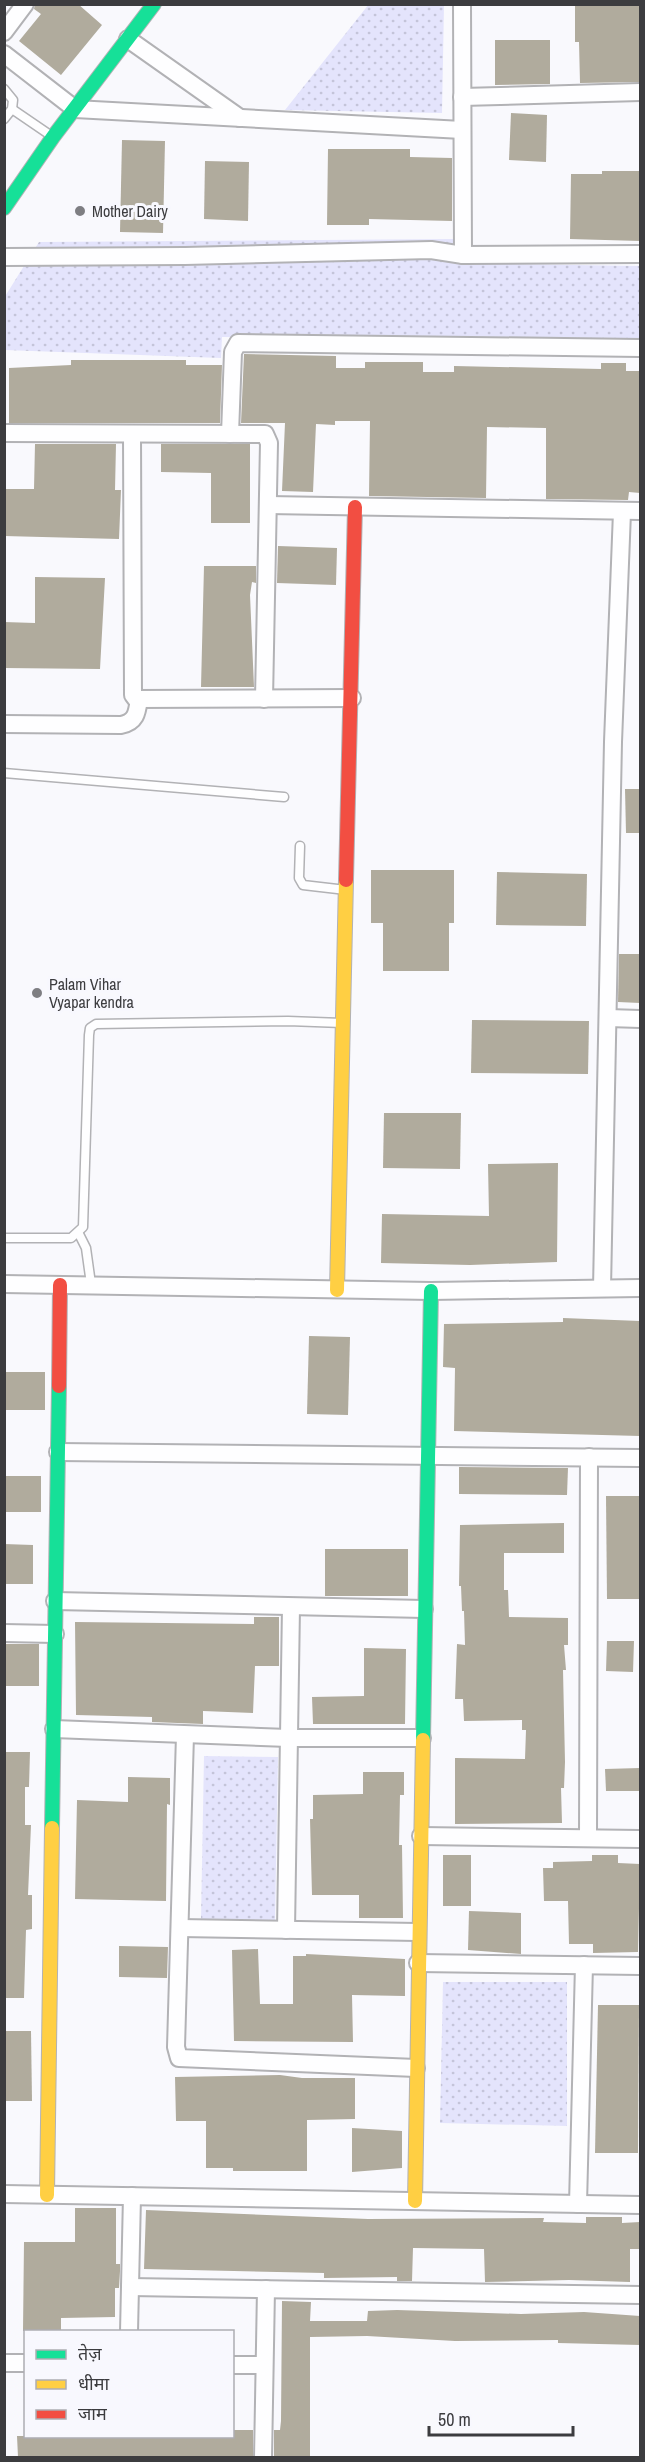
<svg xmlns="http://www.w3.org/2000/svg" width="645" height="2462" viewBox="0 0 645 2462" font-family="'Archivo Narrow','Noto Sans Devanagari',sans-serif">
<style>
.park{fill:url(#park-dots)}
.building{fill:#b0ab9d}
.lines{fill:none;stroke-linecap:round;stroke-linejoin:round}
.lane-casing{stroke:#b2b2b5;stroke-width:11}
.street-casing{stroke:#b2b2b5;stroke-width:20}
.fast-casing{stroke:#b2b2b5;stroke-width:16}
.slow-casing{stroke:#b2b2b5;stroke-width:16}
.jam-casing{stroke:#b2b2b5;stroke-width:16}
.lane{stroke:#fefeff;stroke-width:8}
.street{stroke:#fefeff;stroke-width:16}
.fast{stroke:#16e098;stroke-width:14}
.slow{stroke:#ffcf43;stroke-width:14}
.jam{stroke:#f24e42;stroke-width:14}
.poi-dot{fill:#7e7e82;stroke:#f8f8fe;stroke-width:2}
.labels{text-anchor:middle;stroke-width:6;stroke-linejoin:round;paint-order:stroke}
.poi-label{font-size:16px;fill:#3c3c3f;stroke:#f8f8fe;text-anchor:start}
</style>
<defs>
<pattern id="park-dots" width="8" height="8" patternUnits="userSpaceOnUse" patternTransform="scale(1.5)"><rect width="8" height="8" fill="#e4e4fc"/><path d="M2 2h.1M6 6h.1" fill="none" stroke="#c4c4d9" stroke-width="1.8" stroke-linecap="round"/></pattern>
</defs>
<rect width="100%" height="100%" fill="#f9f9fd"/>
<g class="park">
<polygon points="369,4 444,5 442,113 285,110"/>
<polygon points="454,239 453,263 640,266 640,339 222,337 221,358 5,350 4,298 39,242"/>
<polygon points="204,1756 278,1757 275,1921 201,1920"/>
<polygon points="443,1982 567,1982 567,2126 440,2123"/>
</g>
<g class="building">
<polygon points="35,4 78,4 102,25 61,75 19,41 41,14 34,9"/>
<polygon points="575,6 640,6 640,82 580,83 579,42 575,42"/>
<polygon points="495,40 550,40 550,84 495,85"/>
<polygon points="511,113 547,115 546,162 509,160"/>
<polygon points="122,140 165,141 163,233 120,232"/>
<polygon points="328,149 410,149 410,157 452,158 452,221 369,219 369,225 327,225"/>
<polygon points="205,161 249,162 248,221 204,219"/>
<polygon points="602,171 640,171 640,241 570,239 571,174 602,174"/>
<polygon points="244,354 336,356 336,368 365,368 365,362 423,362 423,372 454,372 454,366 601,369 601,363 626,363 626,371 640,371 640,493 629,492 628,500 546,499 546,428 487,427 486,498 369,496 370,421 335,421 335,425 316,424 313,492 282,491 285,423 241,423"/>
<polygon points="71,360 186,360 186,365 222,365 220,423 9,423 9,368 71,365"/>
<polygon points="35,444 116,444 115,490 121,490 119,539 4,536 4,489 34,489"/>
<polygon points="161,444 250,444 250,523 211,523 211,473 161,472"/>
<polygon points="278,546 337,548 336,585 277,583"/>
<polygon points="204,566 256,566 256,583 252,582 250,595 254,687 201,687"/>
<polygon points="35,577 105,578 100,669 4,668 4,622 35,623"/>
<polygon points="625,789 640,789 640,833 626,833"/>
<polygon points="371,870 454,870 454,923 449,923 449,971 383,971 383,923 371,923"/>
<polygon points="497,872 587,874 586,926 496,925"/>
<polygon points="619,954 640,954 640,1003 618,1002"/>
<polygon points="472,1020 589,1021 588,1074 471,1073"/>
<polygon points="384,1113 461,1113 460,1169 383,1168"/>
<polygon points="558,1163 557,1262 470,1265 381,1263 382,1214 489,1216 488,1164"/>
<polygon points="563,1318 640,1321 640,1436 454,1431 455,1368 443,1367 444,1324 563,1322"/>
<polygon points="309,1336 350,1337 348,1415 307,1414"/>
<rect x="4" y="1372" width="41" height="38"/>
<polygon points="459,1467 568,1468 567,1495 459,1494"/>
<rect x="4" y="1476" width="37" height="36"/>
<polygon points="606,1496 640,1496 640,1599 607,1599"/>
<polygon points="564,1523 564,1553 504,1553 504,1590 508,1590 509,1617 568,1618 568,1645 564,1645 566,1670 563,1670 565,1762 564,1788 561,1788 562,1823 455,1824 455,1758 525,1759 526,1730 522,1730 522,1720 464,1721 463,1699 455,1699 457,1644 465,1645 464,1611 462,1611 461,1586 459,1586 460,1525"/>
<polygon points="4,1544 33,1545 33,1584 4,1584"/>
<rect x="325" y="1549" width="83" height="47"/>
<polygon points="254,1617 279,1617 279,1666 255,1666 253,1713 203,1711 203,1724 152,1722 152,1717 76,1715 75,1622 254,1624"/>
<polygon points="607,1641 634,1641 633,1672 606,1671"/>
<rect x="4" y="1644" width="35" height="42"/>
<polygon points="364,1648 406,1649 405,1724 313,1724 312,1697 364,1696"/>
<polygon points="4,1752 30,1752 29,1787 25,1787 25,1825 31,1825 28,1895 32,1895 32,1929 26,1930 24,1998 4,1998"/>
<polygon points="640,1768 640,1791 606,1791 605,1769"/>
<polygon points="363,1772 404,1772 404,1795 400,1795 399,1845 402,1845 403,1918 359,1918 359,1895 312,1895 310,1819 313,1819 313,1795 363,1794"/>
<polygon points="128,1777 170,1778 170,1805 167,1804 166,1901 75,1899 77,1800 128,1802"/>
<rect x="443" y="1855" width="28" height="51"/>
<polygon points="592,1855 618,1855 618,1863 640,1864 638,1952 593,1953 593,1944 569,1944 568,1901 544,1901 543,1868 553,1868 553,1862 592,1861"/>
<polygon points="469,1911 521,1913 521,1954 468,1950"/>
<polygon points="119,1946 168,1947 167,1978 119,1977"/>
<polygon points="258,1949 260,2004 293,2004 293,1956 306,1956 306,1954 405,1959 405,1996 352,1995 353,2042 234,2041 232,1950"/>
<polygon points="598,2005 639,2005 638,2153 595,2153"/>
<polygon points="4,2031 31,2031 32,2101 4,2101"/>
<polygon points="280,2075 302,2078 355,2078 355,2119 307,2120 307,2171 233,2171 233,2168 206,2168 206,2121 176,2121 175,2077"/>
<polygon points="352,2128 402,2131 402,2168 352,2172"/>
<polygon points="75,2208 116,2208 116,2264 120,2264 120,2271 119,2288 115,2288 115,2317 61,2318 61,2331 23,2331 24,2242 75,2242"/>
<polygon points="146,2210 368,2219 544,2218 543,2222 586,2223 586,2217 622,2217 622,2223 640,2222 640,2249 630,2249 630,2282 569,2280 485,2282 484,2249 413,2248 412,2281 397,2281 397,2277 324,2278 324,2273 144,2269"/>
<polygon points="282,2301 311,2302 310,2321 367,2321 368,2311 397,2310 521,2314 584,2312 640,2316 640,2345 558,2343 558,2340 455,2341 367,2336 310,2337 310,2457 274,2457 274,2430 280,2430 281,2421"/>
<polygon points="232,2430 253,2430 253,2457 18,2457 17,2436 232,2436"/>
</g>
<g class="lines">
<defs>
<g id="lane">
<polyline points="4,89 13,100 12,109 4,119"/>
<polyline points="12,109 53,137"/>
<polyline points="4,773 284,797"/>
<polyline points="300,846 299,878 303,885 346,890"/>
<polyline points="79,1234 86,1248 91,1284"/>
<polyline points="4,1238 71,1238 83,1227 89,1035 90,1028 96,1024 288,1021 342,1023"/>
</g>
<g id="street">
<polyline points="462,4 463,255"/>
<polyline points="4,32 25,4"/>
<polyline points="128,39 240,118"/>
<polyline points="4,54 75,109 462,130"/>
<polyline points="462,97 640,92"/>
<polyline points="4,257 185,256 431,250 463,255 640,254"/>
<polyline points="4,433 265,434 269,443 264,699"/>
<polyline points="132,434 133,695 136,699 352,698"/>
<polyline points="230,434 233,352 238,343 640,348"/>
<polyline points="268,505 640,511"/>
<path d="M4,724L121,725C136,722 137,713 139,699"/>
<polyline points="608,1018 640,1019"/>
<polyline points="4,1284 431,1291 640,1288"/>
<polyline points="602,1288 613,742 622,512"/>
<polyline points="58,1452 640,1458"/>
<polyline points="55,1601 424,1609"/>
<polyline points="4,1633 55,1634"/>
<polyline points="54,1729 288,1738 422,1738"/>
<polyline points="185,1735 176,2047 179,2058 416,2068"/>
<polyline points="421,1836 640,1839"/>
<polyline points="588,1838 589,1457"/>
<polyline points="180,1928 417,1932"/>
<polyline points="286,1930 291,1607"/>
<polyline points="418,1963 640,1966"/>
<polyline points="4,2194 640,2205"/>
<polyline points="578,2204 584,1965"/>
<polyline points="130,2287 640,2295"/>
<polyline points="129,2332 132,2196"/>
<polyline points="4,2363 26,2363"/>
<polyline points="232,2365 264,2365"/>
<polyline points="263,2458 266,2289"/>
</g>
<g id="fast">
<polyline points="4,208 53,137 154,4"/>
<polyline points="423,1740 431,1291"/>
<polyline points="52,1828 59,1386"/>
</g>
<g id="slow">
<polyline points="337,1290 346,880"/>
<polyline points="47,2195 52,1828"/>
<polyline points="415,2201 423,1740"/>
</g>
<g id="jam">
<polyline points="346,880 355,507"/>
<polyline points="59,1386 60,1285"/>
</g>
</defs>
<use href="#lane" class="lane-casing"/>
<use href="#street" class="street-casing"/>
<use href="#fast" class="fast-casing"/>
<use href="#slow" class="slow-casing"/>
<use href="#jam" class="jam-casing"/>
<use href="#lane" class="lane"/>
<use href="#street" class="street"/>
<use href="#fast" class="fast"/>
<use href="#slow" class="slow"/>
<use href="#jam" class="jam"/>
</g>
<g class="poi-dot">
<circle cx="80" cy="211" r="6"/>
<circle cx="37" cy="993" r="6"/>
</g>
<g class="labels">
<g class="poi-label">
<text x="92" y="217">Mother Dairy</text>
<text x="49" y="990">Palam Vihar<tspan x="49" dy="18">Vyapar kendra</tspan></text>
</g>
</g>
<rect width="645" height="2462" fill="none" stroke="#3c3c3f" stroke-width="12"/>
<rect x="24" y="2330" width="210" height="108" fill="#f8f8fe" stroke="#adadb2" stroke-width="1.5"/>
<rect x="36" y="2350" width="30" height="9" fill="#16e098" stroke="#adadb2" stroke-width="1.5"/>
<text x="78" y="2360" font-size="18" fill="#3c3c3f">तेज़</text>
<rect x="36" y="2380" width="30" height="9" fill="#ffcf43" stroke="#adadb2" stroke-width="1.5"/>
<text x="78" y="2390" font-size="18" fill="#3c3c3f">धीमा</text>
<rect x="36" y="2410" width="30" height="9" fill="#f24e42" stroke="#adadb2" stroke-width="1.5"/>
<text x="78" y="2420" font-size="18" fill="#3c3c3f">जाम</text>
<path d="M429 2426v9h144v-9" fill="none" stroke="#3c3c3f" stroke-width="3"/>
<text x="438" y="2426" font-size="18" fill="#3c3c3f" stroke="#f8f8fe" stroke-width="4.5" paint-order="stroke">50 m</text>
</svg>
